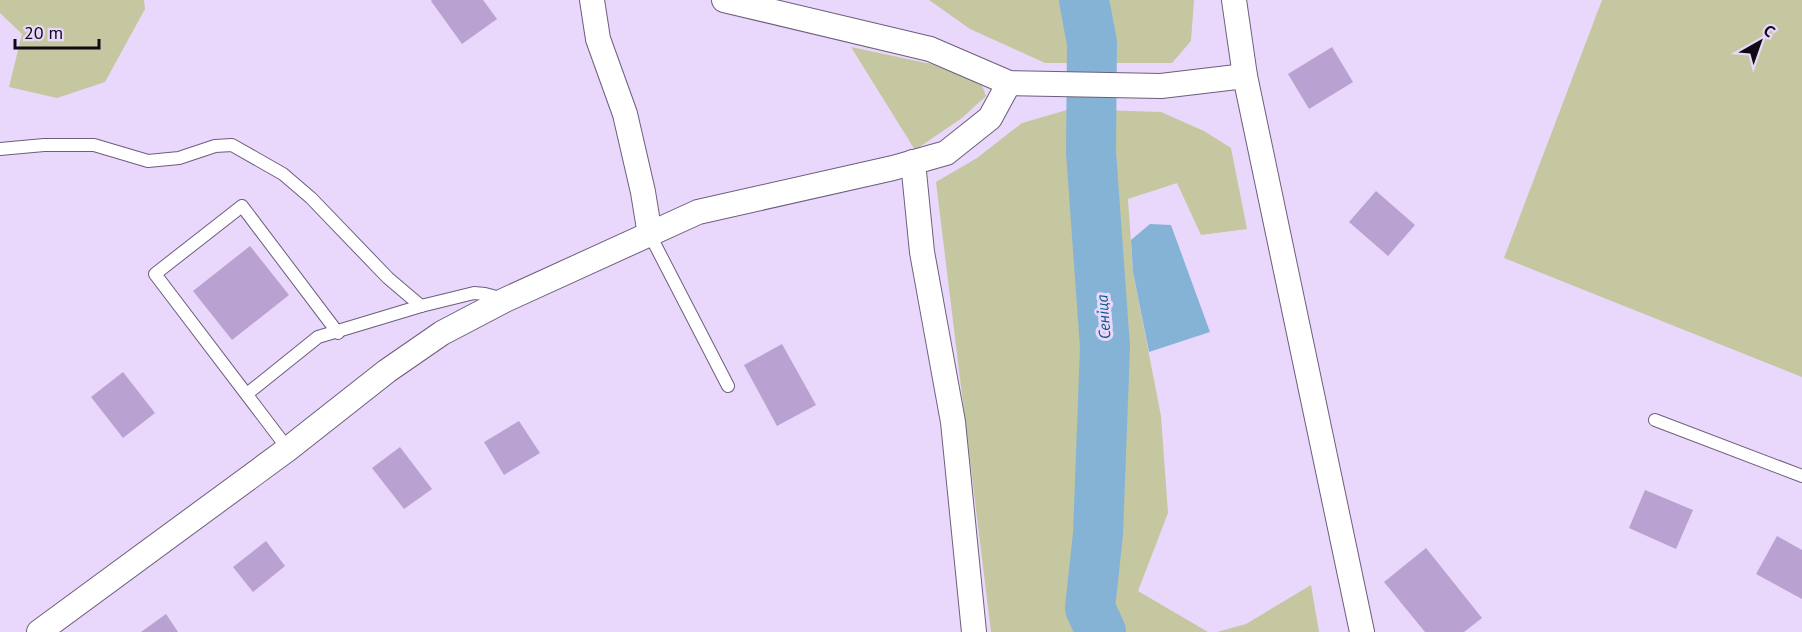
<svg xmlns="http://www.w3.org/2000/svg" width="1802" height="632" viewBox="0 0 1802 632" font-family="'PT Sans',sans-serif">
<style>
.green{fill:#c5c7a0}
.water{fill:#85b3d6}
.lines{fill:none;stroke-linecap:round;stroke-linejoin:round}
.river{stroke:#85b3d6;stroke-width:50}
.building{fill:#b9a2d1}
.lane-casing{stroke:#6c5e7c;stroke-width:14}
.street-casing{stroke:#6c5e7c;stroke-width:26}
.lane{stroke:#fff;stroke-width:12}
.street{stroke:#fff;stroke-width:24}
.labels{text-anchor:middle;stroke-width:6;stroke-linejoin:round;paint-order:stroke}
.water-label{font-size:16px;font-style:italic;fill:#075885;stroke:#e9d8fb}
</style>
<rect width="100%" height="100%" fill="#e9d8fb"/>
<g class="green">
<polygon points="0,0 144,0 145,9 105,82 57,98 9,87 22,34 0,13"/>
<polygon points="929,0 1194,0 1191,41 1172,63 1045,63 970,29"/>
<polygon points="1602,0 1802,0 1802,377 1504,258"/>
<polygon points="851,47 931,64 981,83 986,96 962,118 915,150"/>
<polygon points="1070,109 1161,112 1204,131 1231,148 1247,229 1201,235 1177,183 1128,199 1133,272 1161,416 1168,513 1138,591 1208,632 991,632 936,182 977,158 1022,123"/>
<polygon points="1311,585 1319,632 1217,632 1246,624"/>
</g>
<polygon class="water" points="1150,224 1171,225 1210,332 1149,352 1133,272 1131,240"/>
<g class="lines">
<polyline class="river" points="1084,0 1092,43 1091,152 1105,347 1098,534 1090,608 1101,632"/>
</g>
<g class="building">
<polygon points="432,0 483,0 497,19 462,44 431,1"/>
<polygon points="1332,47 1353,82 1309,109 1288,74"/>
<polygon points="1376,191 1415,225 1388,256 1349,222"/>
<polygon points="250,246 289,295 232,340 193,291"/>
<polygon points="782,344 816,405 777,426 744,365"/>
<polygon points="123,372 155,413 123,438 91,397"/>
<polygon points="519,421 540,453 504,475 484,442"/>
<polygon points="400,447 432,489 404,509 372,468"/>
<polygon points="1645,490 1693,510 1676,549 1629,528"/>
<polygon points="1777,536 1802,550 1802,599 1756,574"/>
<polygon points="266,541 285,566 253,592 233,567"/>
<polygon points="1426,548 1482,618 1464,632 1425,632 1384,582"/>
<polygon points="166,614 178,632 141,632"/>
</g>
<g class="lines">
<defs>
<g id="lane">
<polyline points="0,149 44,145 94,145 148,161 179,158 215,146 232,145 283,174 311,198 388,278 421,306"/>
<polyline points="650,235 728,386"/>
<polyline points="247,394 318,337 421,306 474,293 485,294 504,299"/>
<polyline points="1655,420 1802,476"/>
<polyline points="288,449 155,274 242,206 338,333"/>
</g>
<g id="street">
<polyline points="592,0 598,39 625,114 643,192 650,235"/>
<polyline points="724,0 930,49 1009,83 1161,86 1245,76"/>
<polyline points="1234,0 1245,76 1362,632"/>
<polyline points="913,162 922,252 953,422 974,632"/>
<polyline points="39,632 288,449 387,371 442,333 505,300 698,212 893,168 946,153 990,118 1009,83"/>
</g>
</defs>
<use href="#lane" class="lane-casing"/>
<use href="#street" class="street-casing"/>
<use href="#lane" class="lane"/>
<use href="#street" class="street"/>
</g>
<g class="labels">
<g class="water-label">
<text transform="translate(1103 317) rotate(-94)" y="6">Сеніца</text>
</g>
</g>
<g transform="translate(1760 42) rotate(40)" stroke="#e9d8fb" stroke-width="4.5" paint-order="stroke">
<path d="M0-4.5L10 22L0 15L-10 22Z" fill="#100a16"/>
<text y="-9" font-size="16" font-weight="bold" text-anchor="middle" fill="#100a16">С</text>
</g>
<path d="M15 39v9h84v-9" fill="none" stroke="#100a16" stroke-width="3"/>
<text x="24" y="39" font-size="18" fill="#100a16" stroke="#e9d8fb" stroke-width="4.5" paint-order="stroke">20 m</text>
</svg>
